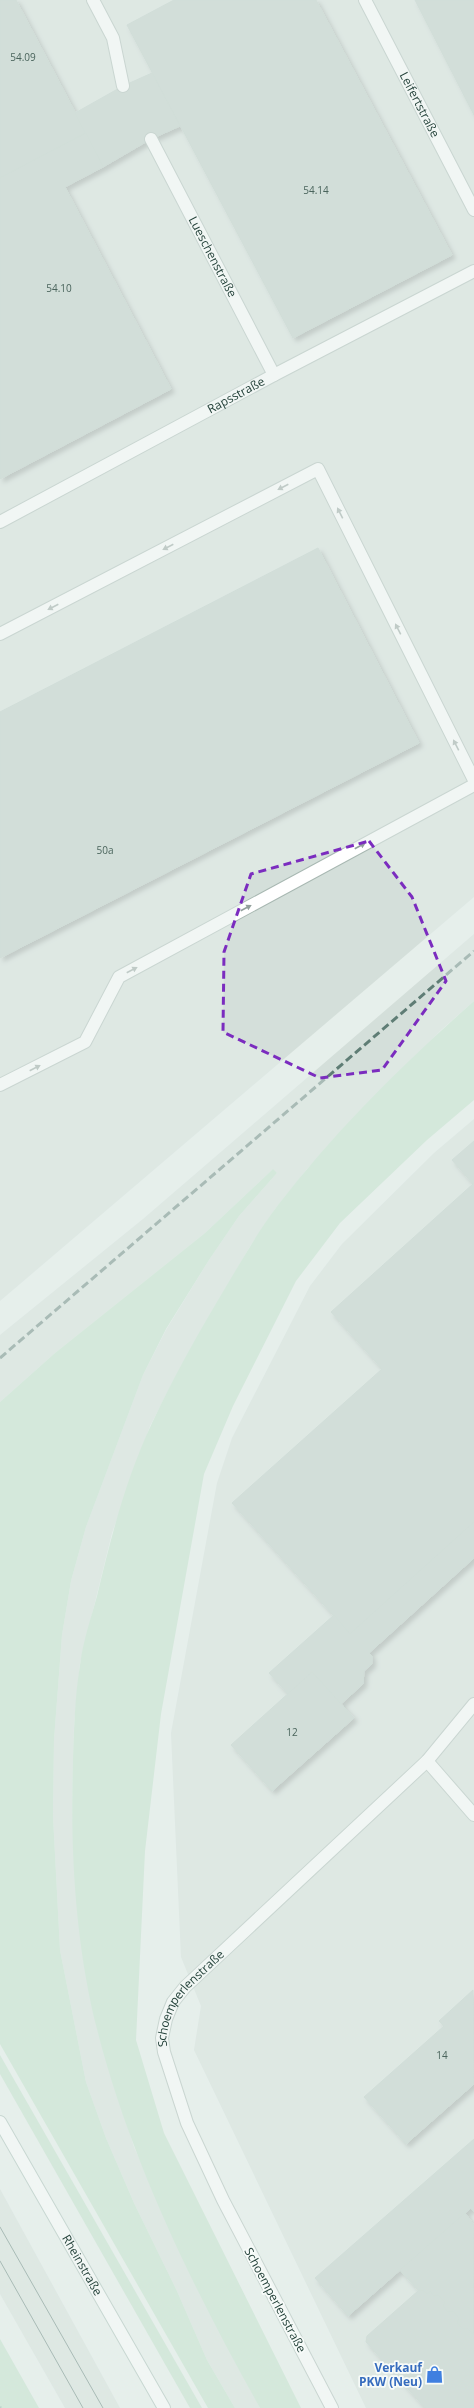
<svg xmlns="http://www.w3.org/2000/svg" width="474" height="2408" viewBox="0 0 474 2408" font-family="'Open Sans',sans-serif">
<style>
.built{fill:#d4dfda}
.green{fill:#bfe0c8}
.building{fill:#bbcac4;stroke:#b8c9c2;filter:url(#shadow)}
.lines{fill:none;stroke-linecap:round;stroke-linejoin:round}
.lane-casing{stroke:#a8b8b2;stroke-width:14}
.street-casing{stroke:#a8b8b2;stroke-width:14}
.secondary-casing{stroke:#a4bbb3;stroke-width:14}
.path{stroke:#86b3a5;stroke-width:2.5;stroke-dasharray:2 3;stroke-linecap:butt}
.lane{stroke:#fff;stroke-width:12}
.street{stroke:#fff;stroke-width:12}
.secondary{stroke:#fff;stroke-width:12}
.tram{stroke:#5f7d75;stroke-width:1}
.rail{stroke:#5f7d75;stroke-width:3;stroke-dasharray:8 4;stroke-linecap:butt}
.oneway{fill:#92a09c}
.marked{fill:none;stroke:#7b2cbf;stroke-width:3;stroke-dasharray:8 5;stroke-linejoin:round}
.labels{text-anchor:middle;stroke-width:3.5;stroke-linejoin:round;paint-order:stroke}
.number-label{font-size:10px;fill:#4a645c}
.street-label{font-size:12px;fill:#24423a;stroke:#f7fbf9}
.shop-label{font-size:12px;font-weight:bold;fill:#366cbe;stroke:#f7fbf9;text-anchor:end}
</style>
<defs>
<filter id="shadow"><feDropShadow dx="3.5" dy="3.5" stdDeviation="2" flood-color="#0004"/></filter>
</defs>
<rect width="100%" height="100%" fill="#e6efeb"/>
<g class="built">
<polygon points="0,0 474,0 474,897 0,1301"/>
<polygon points="474,934 474,1001 440,1031 307,1169 275,1209 249,1248 180,1368 150,1426 112,1533 80,1663 74,1724 72,1797 74,1857 79,1916 87,1976 98,2032 134,2147 199,2291 260,2408 235,2408 207,2360 177,2291 134,2203 106,2138 86,2082 60,1950 53,1816 54,1740 62,1635 71,1581 86,1527 143,1375 166,1330 209,1260 239,1216 277,1173 272,1170 205,1233 55,1353 0,1402 0,1335 143,1219"/>
<polygon points="474,1119 474,2408 366,2408 194,2050 201,2006 181,1957 171,1733 217,1483 232,1438 310,1286 342,1244 434,1153"/>
<polygon points="0,2189 120,2408 65,2408 0,2294"/>
</g>
<g class="green">
<path d="M474,1001V1100L427,1140L340,1223L296,1281L233,1406L204,1474L161,1714L145,1851L136,2040L164,2133L301,2408H260C194,2290 132,2164 98,2033C75,1945 70,1849 73,1759C74,1728 75,1695 80,1665C83,1641 91,1618 97,1596C111,1537 126,1478 152,1423C174,1376 200,1330 227,1285C243,1258 259,1230 278,1205C335,1131 404,1063 474,1001Z"/>
<polygon points="273,1169 277,1173 239,1216 209,1260 166,1329 143,1375 86,1527 71,1581 62,1635 54,1740 53,1816 60,1950 86,2082 106,2138 134,2203 177,2291 207,2360 235,2408 208,2408 0,2044 0,1402 55,1353 205,1233"/>
<polygon points="0,2055 202,2408 190,2408 0,2074"/>
<polygon points="0,2339 39,2408 0,2408"/>
</g>
<g class="building">
<polygon points="0,0 16,0 86,133 0,178"/>
<polygon points="174,0 316,0 452,255 293,338 127,25"/>
<polygon points="415,0 474,0 474,115"/>
<polygon points="152,73 180,126 151,139 103,167 75,113 123,86"/>
<polygon points="86,133 103,167 65,187 171,389 0,479 0,178"/>
<polygon points="318,548 419,743 0,958 0,712"/>
<polygon points="474,1141 474,1183 473,1184 452,1160"/>
<polygon points="474,1183 474,1522 350,1634 232,1503 382,1369 331,1312"/>
<polygon points="474,1522 474,1558 369,1653 372,1656 372,1664 364,1671 363,1684 341,1704 312,1672 288,1694 269,1673 334,1615 350,1634"/>
<polygon points="312,1672 354,1718 272,1791 231,1745"/>
<polygon points="473,1990 474,2084 406,2144 364,2097 444,2026 439,2021"/>
<polygon points="474,2139 474,2212 471,2208 348,2316 315,2278"/>
<polygon points="465,2213 474,2225 473,2352 400,2270"/>
<polygon points="419,2290 424,2291 427,2294 430,2291 434,2296 438,2295 445,2302 443,2306 448,2312 453,2311 459,2318 457,2323 462,2328 467,2328 474,2335 474,2408 425,2408 366,2342 367,2336"/>
</g>
<g class="lines">
<defs>
<g id="lane">
<polyline points="93,0 113,38 123,86"/>
<path id="s1" d="M365,0L474,210"/>
<path id="s2" d="M151,139L274,375"/>
<path id="s3" d="M0,522L274,375L474,271"/>
<polyline points="0,634 318,469 474,780"/>
<polyline points="0,1085 85,1042 119,977 474,785"/>
</g>
<g id="street">
<polyline points="427,1761 474,1815"/>
<path id="s4" d="M332,2408L223,2200L187,2123L164,2052L162,2038L166,2019L173,2002L185,1987L427,1761L474,1704"/>
</g>
<g id="secondary">
<path id="s5" d="M0,2122L164,2408"/>
</g>
</defs>
<use href="#lane" class="lane-casing"/>
<use href="#street" class="street-casing"/>
<use href="#secondary" class="secondary-casing"/>
<polyline class="path" points="0,2407 1,2408"/>
<use href="#lane" class="lane"/>
<use href="#street" class="street"/>
<use href="#secondary" class="secondary"/>
<g class="tram">
<polyline points="0,2227 103,2408"/>
<polyline points="0,2261 83,2408"/>
</g>
<polyline class="rail" points="0,1358 474,951"/>
</g>
<defs><path id="oneway-solid" d="M-6-.8H1V-3.2L6.5 0L1 3.2V.8H-6Z"/></defs>
<g class="oneway">
<use href="#oneway-solid" transform="translate(283 487) rotate(153)"/>
<use href="#oneway-solid" transform="translate(340 513) rotate(-117)"/>
<use href="#oneway-solid" transform="translate(168 547) rotate(153)"/>
<use href="#oneway-solid" transform="translate(53 607) rotate(153)"/>
<use href="#oneway-solid" transform="translate(398 629) rotate(-117)"/>
<use href="#oneway-solid" transform="translate(456 745) rotate(-117)"/>
<use href="#oneway-solid" transform="translate(360 846) rotate(-28)"/>
<use href="#oneway-solid" transform="translate(246 908) rotate(-28)"/>
<use href="#oneway-solid" transform="translate(132 970) rotate(-28)"/>
<use href="#oneway-solid" transform="translate(35 1068) rotate(-27)"/>
</g>
<path d="M0 0H474V2408H0ZM369,841L412,897L446,981L382,1070L320,1078L223,1032L224,952L251,874Z" fill="#e6efeb" fill-opacity=".55" fill-rule="evenodd"/>
<path class="marked" d="M369,841L412,897L446,981L382,1070L320,1078L223,1032L224,952L251,874Z"/>
<defs>
<symbol id="shop-bare" viewBox="-9 -9 18 18"><path d="M-5-2.5h2.3a2.7 3.5 0 0 1 5.4 0H5L5.5 6h-11ZM-1.5-2.5h3a1.5 2.3 0 0 0-3 0Z" fill="#3f7fe0" stroke="#f7fbf9" stroke-width="2.5" paint-order="stroke"/></symbol>
</defs>
<g fill-rule="evenodd">
<use href="#shop-bare" x="422" y="2362" width="25" height="25"/>
</g>
<g class="labels">
<g class="number-label">
<text x="23" y="61">54.09</text>
<text x="316" y="194">54.14</text>
<text x="59" y="292">54.10</text>
<text x="105" y="854">50a</text>
<text x="292" y="1736">12</text>
<text x="442" y="2059">14</text>
</g>
<g class="street-label">
<text dy="4" stroke="none"><textPath href="#s1" startOffset="118">Leifertstraße</textPath></text>
<text dy="4" stroke="none"><textPath href="#s2" startOffset="133">Lueschenstraße</textPath></text>
<text dy="4" stroke="none"><textPath href="#s3" startOffset="268">Rapsstraße</textPath></text>
<text dy="4" stroke="none"><textPath href="#s4" startOffset="458">Schoemperlenstraße</textPath></text>
<text dy="4" stroke="none"><textPath href="#s5" startOffset="165">Rheinstraße</textPath></text>
<text transform="translate(275 2300) rotate(62)" y="4">Schoemperlenstraße</text>
</g>
<g class="shop-label">
<text x="422" y="2372">Verkauf<tspan x="422" dy="14">PKW (Neu)</tspan></text>
</g>
</g>
</svg>
